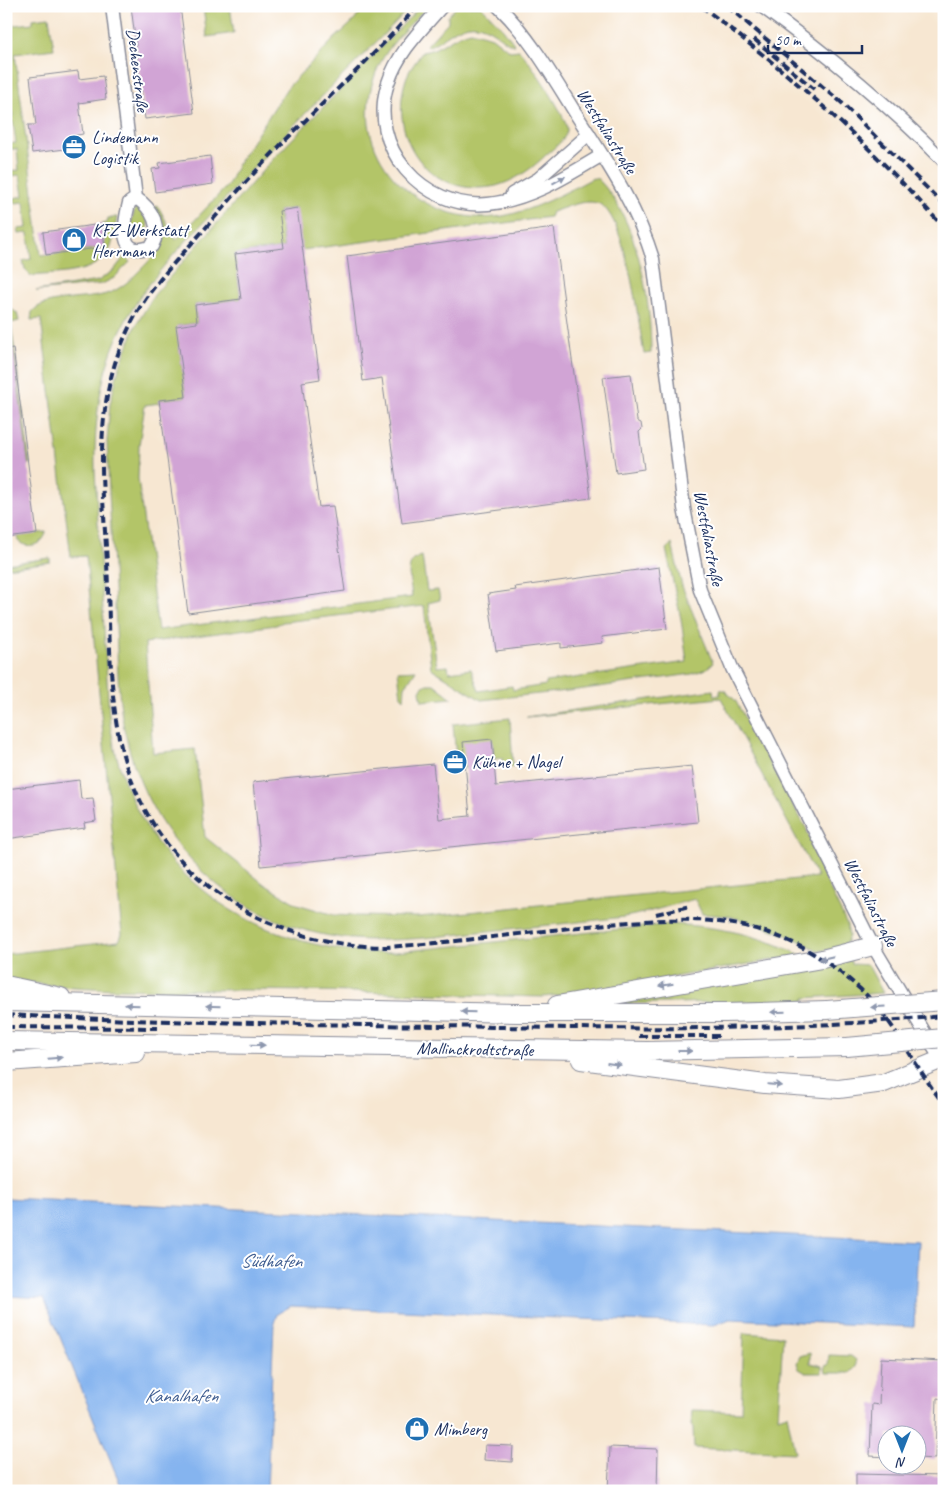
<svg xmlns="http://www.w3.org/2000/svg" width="950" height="1497" viewBox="0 0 950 1497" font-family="Caveat,sans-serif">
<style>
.green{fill:#b3c568;stroke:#677a63}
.water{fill:#85b4ef;stroke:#5072a6}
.building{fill:#d1a4d5}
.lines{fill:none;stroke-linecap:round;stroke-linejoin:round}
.minor-casing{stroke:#898b98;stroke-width:15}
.highway-casing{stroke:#898b98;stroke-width:20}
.minor{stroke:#fff;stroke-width:12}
.highway{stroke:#fff;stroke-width:18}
.rail{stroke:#1b2f5e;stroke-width:4;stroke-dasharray:8 4;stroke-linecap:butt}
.highway-bridge-casing{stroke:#898b98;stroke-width:20;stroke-linecap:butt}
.highway-bridge{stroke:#fff;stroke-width:18}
.oneway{fill:#8d97ae}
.labels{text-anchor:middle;stroke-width:4;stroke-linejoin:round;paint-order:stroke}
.street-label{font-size:18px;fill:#1b2f5e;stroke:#fff}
.poi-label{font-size:18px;fill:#1b2f5e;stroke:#fff;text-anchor:start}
.water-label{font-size:19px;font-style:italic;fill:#405e91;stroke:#fff}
</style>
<rect width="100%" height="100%" fill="#fff"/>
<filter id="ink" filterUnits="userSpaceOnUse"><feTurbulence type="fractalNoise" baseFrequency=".02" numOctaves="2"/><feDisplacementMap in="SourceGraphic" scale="10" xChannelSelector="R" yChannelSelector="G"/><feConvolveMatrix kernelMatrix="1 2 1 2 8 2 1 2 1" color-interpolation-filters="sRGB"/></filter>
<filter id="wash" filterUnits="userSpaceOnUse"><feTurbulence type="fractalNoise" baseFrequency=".0096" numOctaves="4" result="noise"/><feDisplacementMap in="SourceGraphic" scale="20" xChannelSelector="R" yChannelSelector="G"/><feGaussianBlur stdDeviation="1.12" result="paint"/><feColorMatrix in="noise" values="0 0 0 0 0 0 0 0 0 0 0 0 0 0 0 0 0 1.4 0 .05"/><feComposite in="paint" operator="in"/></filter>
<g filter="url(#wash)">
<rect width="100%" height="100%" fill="#f7e7d2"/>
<g class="green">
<polygon points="203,6 230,6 234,33 207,37"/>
<path d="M365,6H411C376,44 338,79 302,117C272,147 243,180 214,211C182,246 146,281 124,324C100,368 94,422 95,471L109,715C126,862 242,950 386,953L671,924C720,927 757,934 801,955L587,992L543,997C446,995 349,991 252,990C170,989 87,993 6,979V954L119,941L122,934L86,556L71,557L41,319L31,320L32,312C44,296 89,301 109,293C124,288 137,273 148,262C169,239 166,235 155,207L158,206L176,240L228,185L238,164L287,88L334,39L354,21Z"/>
<path d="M421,6H428C407,28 383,49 374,78C346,159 424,229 503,216C535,210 564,193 593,178L598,179C638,219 651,299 651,353L644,354C639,327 626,211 597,203C583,199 565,208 552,212L550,217L302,250L296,208L279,211L284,248L235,254L241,299L195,305L197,323L177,326L186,397L160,400V403L145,405L139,445L138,479L158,630L412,597C411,581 402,561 422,556L427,591L438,590L440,600L428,603L437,667L448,666L449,672L471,669L479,691L512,686L513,690L546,685V682L687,662L681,619L666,549L672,544L682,586L713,663L706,669L692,674L577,690L481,700L431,668L424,606L283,622L276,625L145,643L153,753L195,749L205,837L264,884L297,904L334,915L356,916L419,917L817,877L721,698L526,717L713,690L714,696L720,695V690H724L735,700L806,828L821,870L847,925L849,936L846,943L838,949L819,951L796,939L763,926L728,916L702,914L695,899C671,905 648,913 624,917C582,922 540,926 498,930C456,934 414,941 372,940C252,938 156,857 127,741C117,704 118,664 116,625C113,564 109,502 107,441L110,404L118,371L135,327L154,295L273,159Z"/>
<path d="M457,6H481L503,29L515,45C509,45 501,37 495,33C466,13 454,34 428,47L427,45L448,22V16Z"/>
<path d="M49,17L54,49L15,54L41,255L105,247L102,224L107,223L108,218L117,217C115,227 114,238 111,247C98,276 56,273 31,276L25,269L23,261L31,259L28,233L19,234L18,229L27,228L24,202L15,203L14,198L23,196L20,175L11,176V171L19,170L17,149H8L7,144L16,143L13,122L6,123V118L13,116L10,95H6V91L9,90L6,68V26L33,23V19Z"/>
<path d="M471,31L492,37L510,51L519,50C530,61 569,119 567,131C565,140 554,148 547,154C533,168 515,181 496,186C430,200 387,138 406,79C409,69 417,61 422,52C441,50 452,35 471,31Z"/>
<polygon points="136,205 141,206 148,222 147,234 143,237 132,233 130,228"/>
<polygon points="125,256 130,262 114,278 102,284 36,291 98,281 114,270"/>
<polygon points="7,306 17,313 19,321 11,323 30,464 28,464"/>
<path d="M46,532C44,545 27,550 18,541L17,536Z"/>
<polygon points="50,558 50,562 6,568 6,564"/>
<polygon points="416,670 405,687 404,699 401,696 398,671"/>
<polygon points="427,684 434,684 452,698 422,701 420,691 422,687"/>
<polygon points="510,718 513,767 503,768 502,758 494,759 492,740 466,768 457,768 453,724"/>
<polygon points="850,960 852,964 868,965 883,993 805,998 805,1001 604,1004"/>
<polygon points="744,1333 783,1336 778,1417 787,1414 795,1453 694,1448 693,1427 691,1426 692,1410 741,1412"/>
<polygon points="810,1353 810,1363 822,1366 822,1373 806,1373 799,1369 797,1363 800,1356"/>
<polygon points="829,1355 851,1356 856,1360 856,1367 850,1373 826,1373 825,1366 828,1365"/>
</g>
<polygon class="water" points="6,1198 918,1241 914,1327 730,1319 714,1325 291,1306 277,1314 274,1323 267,1491 123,1491 44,1298 6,1296"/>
<g id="blocks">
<g class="building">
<polygon points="131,6 180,6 194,113 145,119"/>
<polygon points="78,71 79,79 103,76 106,99 79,103 83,134 72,136 74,148 32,153 28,125 36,125 30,77"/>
<polygon points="210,156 213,184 155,192 152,169 160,168 159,163"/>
<polygon points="297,208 320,379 302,382 319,507 333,506 345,591 188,613 159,400 186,397 176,326 197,323 195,305 241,299 235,254 284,248 279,211"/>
<polygon points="102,224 105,247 46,255 43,232"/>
<polygon points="554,228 591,498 402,523 382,378 363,381 347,256"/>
<polygon points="13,348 37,534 6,538 6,476 10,476 6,450 6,349"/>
<polygon points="631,374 637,421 641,423 642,429 639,432 644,469 616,473 603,377"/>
<polygon points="659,567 667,629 602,637 603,643 561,648 561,643 496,651 488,594 516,590 515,587"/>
<polygon points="492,739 496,786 692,766 698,822 261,866 253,782 433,764 439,819 470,816 463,742"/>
<polygon points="79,780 81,799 93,798 96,821 84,823 85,828 6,839 6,789"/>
<polygon points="881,1358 944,1361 944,1399 937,1398 935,1459 918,1458 918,1434 888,1434 888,1457 870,1456 872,1404 879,1405"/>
<polygon points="485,1445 513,1446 512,1462 484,1460"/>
<polygon points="610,1447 658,1449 657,1491 608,1491"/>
<polygon points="856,1474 944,1476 944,1491 856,1488"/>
</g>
</g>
</g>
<g filter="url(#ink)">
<use href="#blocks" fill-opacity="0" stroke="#898b98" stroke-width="1"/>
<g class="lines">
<defs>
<g id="minor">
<path d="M112,6L136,198C153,209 162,228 152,246C117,260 124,223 129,203L136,198"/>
<path d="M442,6C421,30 398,52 388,83C367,147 423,210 488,204C530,200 567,176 602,155"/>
<path d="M498,6C530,37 553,77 576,114C606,161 637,206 653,259L684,508L700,590L732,668L873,946L944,1065"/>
<path d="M761,6C826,53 887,103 944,161"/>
<polyline points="512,194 538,179 589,134"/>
</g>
<g id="highway">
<polyline points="6,985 61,997"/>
<polyline points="6,1002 517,1013 725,1013 827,1010"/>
<polyline points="557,1005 822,959 873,946"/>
<polyline points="6,1041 647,1051 847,1047"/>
<polyline points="581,1060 765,1084 839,1089 884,1083 940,1060"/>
<polyline points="6,1062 136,1053"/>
</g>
</defs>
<use href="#minor" class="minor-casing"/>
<use href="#highway" class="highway-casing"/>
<use href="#minor" class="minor"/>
<use href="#highway" class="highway"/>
<g class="rail">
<path d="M417,6C383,47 343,83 306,120C269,155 235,194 202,232C178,259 151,286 134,318C91,398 102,476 107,563C110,621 108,695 122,751C154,874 263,946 386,947C447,943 509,935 570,928C684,916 767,905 859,988C895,1020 914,1067 944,1104"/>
<path d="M701,6C788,72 871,145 944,228"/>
<polyline points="727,6 842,103 944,205"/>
<polyline points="754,39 814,89"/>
<polyline points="656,914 690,906"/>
<path d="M6,1015C151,1022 295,1024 440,1026C608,1029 776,1032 944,1016"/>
<polyline points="6,1027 159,1028"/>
<polyline points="639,1036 719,1036"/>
</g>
<defs>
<g id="highway-bridge">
<polyline points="827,1010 944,1001"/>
<polyline points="847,1047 944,1038"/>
</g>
</defs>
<use href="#highway-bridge" class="highway-bridge-casing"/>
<use href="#highway-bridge" class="highway-bridge"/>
</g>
<defs><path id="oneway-solid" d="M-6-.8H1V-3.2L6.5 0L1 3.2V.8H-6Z" transform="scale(1.25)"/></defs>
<g class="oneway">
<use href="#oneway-solid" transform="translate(559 180) rotate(-29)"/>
<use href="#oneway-solid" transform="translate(826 958) rotate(167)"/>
<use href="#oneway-solid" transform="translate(666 985) rotate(171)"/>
<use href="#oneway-solid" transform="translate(132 1005) rotate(-179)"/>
<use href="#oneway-solid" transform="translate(213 1006) rotate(-179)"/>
<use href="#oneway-solid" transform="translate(878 1007) rotate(176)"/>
<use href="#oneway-solid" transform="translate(468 1012) rotate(-179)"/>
<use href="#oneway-solid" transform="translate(778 1012) rotate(178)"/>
<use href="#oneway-solid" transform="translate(258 1045) rotate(1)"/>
<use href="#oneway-solid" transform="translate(685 1051)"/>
<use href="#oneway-solid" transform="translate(55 1058) rotate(-5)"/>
<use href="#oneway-solid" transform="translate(614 1064) rotate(8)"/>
<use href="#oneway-solid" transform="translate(775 1085) rotate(5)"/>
</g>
</g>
<defs>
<symbol id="office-disc" viewBox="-11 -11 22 22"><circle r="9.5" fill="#1f6fb2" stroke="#fff"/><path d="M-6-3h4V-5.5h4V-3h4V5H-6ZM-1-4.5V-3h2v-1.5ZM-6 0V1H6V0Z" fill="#fff"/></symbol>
<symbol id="shop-disc" viewBox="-11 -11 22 22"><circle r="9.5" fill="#1f6fb2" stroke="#fff"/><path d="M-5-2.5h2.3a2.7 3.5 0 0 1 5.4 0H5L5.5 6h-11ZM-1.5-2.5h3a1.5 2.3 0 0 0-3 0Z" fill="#fff"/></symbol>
</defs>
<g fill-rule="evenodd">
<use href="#office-disc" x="60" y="133" width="28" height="28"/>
<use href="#shop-disc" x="60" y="226" width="28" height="28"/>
<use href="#office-disc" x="441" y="748" width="28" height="28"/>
<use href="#shop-disc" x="403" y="1415" width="28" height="28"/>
</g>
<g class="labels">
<g class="street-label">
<text transform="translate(138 70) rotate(83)" y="6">Dechenstraße</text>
<text transform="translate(607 131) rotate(58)" y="6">Westfaliastraße</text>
<text transform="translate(709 538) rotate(79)" y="6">Westfaliastraße</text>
<text transform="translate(871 902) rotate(63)" y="6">Westfaliastraße</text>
<text transform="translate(475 1049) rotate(1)" y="6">Mallinckrodtstraße</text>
</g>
<g class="poi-label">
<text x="92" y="143">Lindemann<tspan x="92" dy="21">Logistik</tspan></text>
<text x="92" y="236">KFZ-Werkstatt<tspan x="92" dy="21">Herrmann</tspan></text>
<text x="472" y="768">Kühne + Nagel</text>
<text x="434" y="1435">Mimberg</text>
</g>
<g class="water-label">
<text x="271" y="1267">Südhafen</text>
<text x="181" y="1402">Kanalhafen</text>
</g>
</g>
<rect width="950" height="1497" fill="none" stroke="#fff" stroke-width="25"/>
<g transform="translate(902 1450) rotate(180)"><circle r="24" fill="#ffffff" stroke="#a4acbf"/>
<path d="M0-4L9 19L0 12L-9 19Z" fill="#1f6fb2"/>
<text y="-8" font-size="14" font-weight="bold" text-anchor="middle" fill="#1b2f5e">N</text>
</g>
<path d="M768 45v8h94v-8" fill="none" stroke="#1b2f5e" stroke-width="2.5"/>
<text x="775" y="45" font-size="15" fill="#1b2f5e" stroke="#ffffff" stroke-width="4" paint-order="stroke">50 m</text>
</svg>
